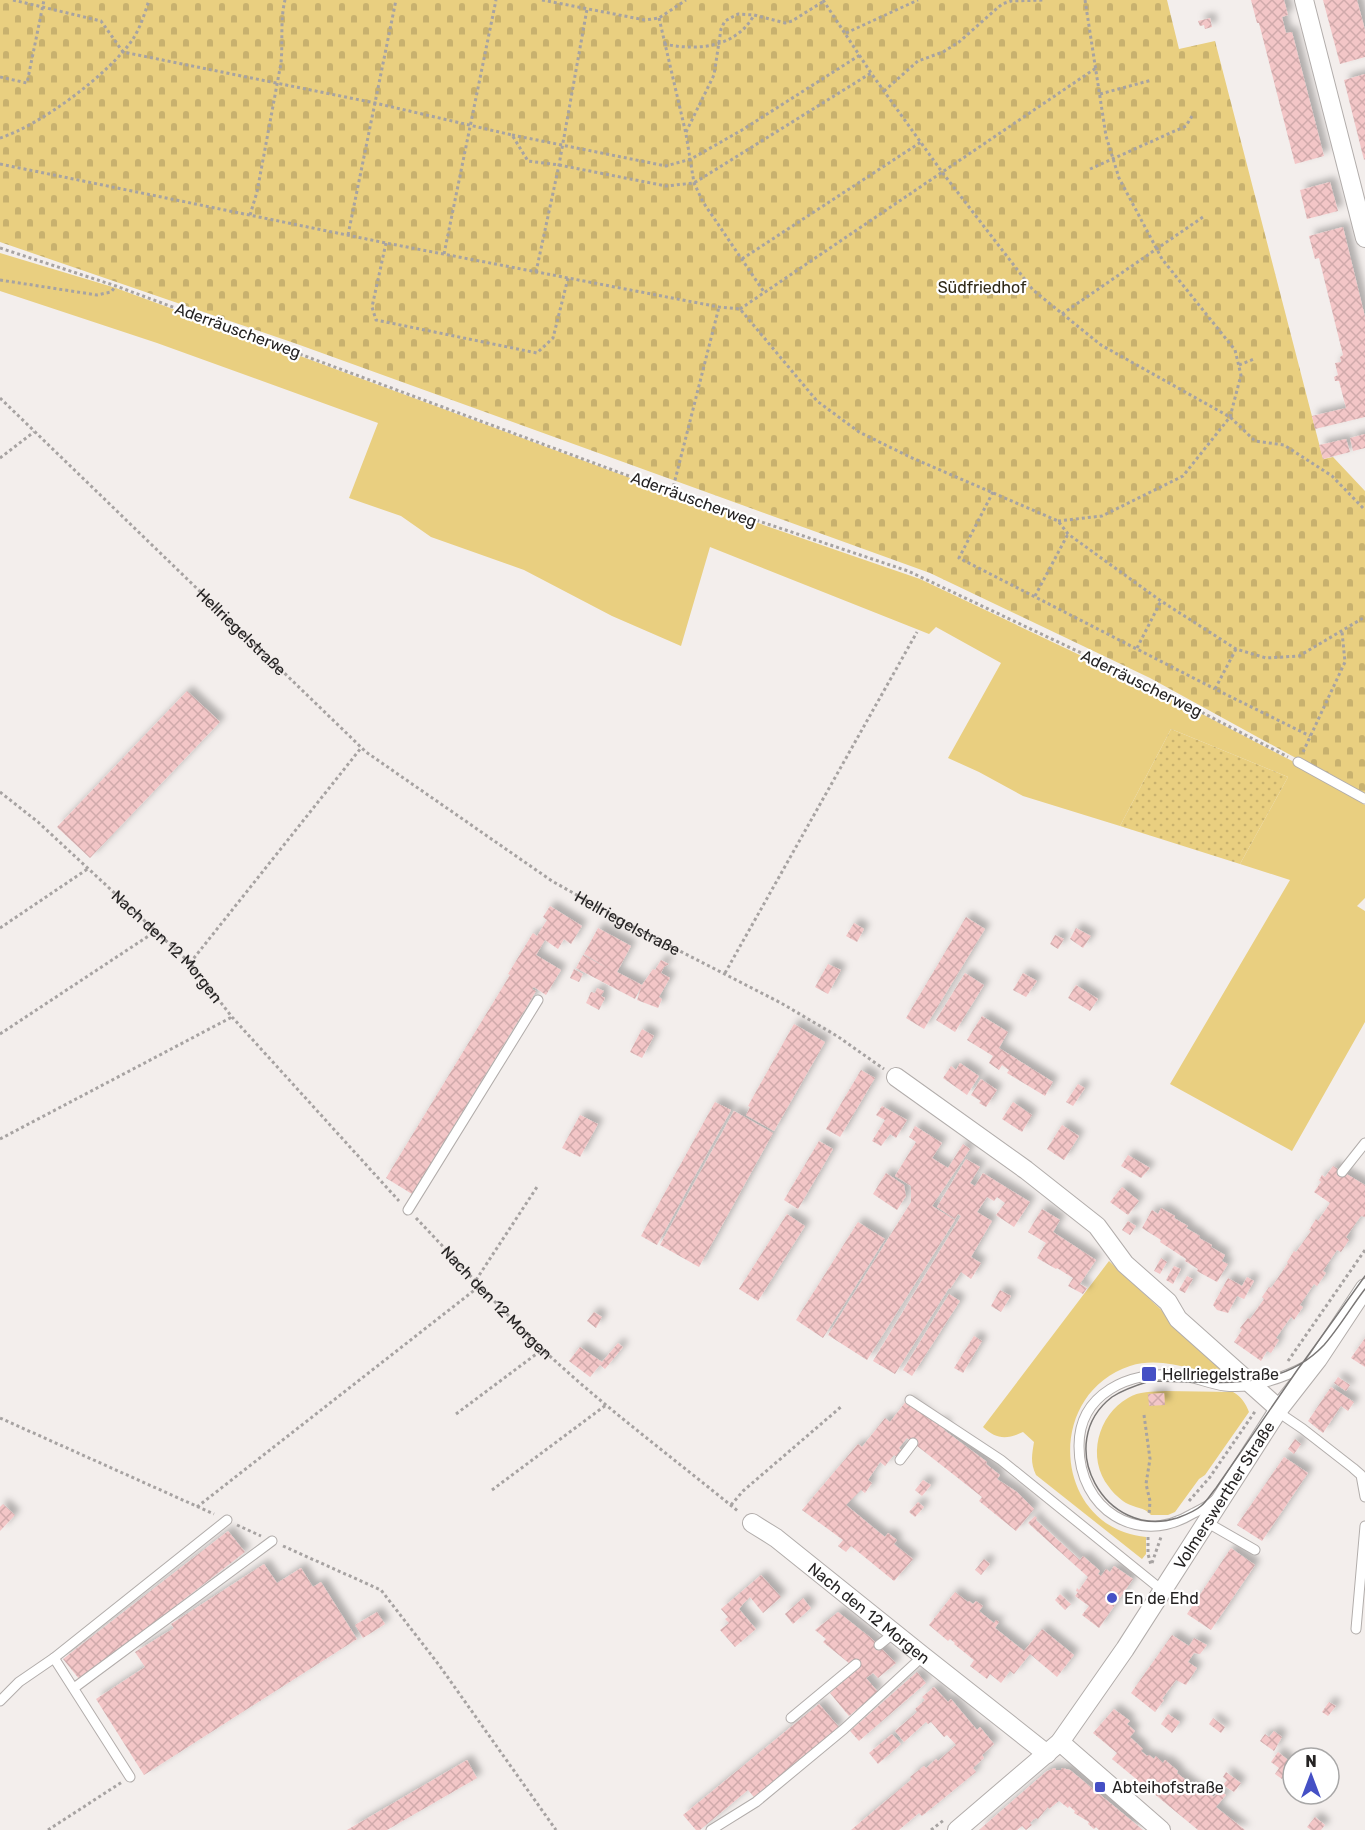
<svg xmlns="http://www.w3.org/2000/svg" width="1365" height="1830" viewBox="0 0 1365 1830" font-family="Rubik,sans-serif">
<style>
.green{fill:#e9cf80}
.cemetery{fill:url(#cemetery-stones)}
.garden{fill:url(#garden-dots)}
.building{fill:url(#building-cross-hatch);filter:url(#shadow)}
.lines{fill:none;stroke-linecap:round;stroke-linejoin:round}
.lane-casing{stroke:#b2adab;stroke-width:11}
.street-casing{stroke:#b2adab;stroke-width:20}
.path{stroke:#a7a3a2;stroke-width:3;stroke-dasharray:3 3;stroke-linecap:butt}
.lane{stroke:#fff;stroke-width:9}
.street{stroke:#fff;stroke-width:18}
.tram{stroke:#7a7776;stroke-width:1.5}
.poi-dot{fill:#4550c5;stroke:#fff;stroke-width:2}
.labels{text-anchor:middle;stroke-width:4.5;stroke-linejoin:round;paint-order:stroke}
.park-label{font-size:16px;fill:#2f2917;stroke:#fff}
.street-label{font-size:16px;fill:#252323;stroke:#fff}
.poi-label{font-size:16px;fill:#252323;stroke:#fff;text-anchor:start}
</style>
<defs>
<pattern id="cemetery-stones" width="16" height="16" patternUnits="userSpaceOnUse" patternTransform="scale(1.5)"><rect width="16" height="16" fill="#e9cf80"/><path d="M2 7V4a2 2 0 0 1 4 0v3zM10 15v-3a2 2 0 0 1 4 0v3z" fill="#c8b16e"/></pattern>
<pattern id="garden-dots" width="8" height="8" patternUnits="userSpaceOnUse" patternTransform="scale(1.5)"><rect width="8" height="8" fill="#e9cf80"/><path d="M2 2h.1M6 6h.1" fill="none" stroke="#c8b16e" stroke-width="1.8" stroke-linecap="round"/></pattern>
<pattern id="building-cross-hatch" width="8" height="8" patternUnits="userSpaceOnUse" patternTransform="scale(1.5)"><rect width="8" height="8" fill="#f3c6c7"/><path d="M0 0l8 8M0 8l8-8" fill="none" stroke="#d0aaab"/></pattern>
<filter id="shadow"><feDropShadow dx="5.5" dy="-5.5" stdDeviation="3" flood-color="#0004"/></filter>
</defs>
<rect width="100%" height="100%" fill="#f3eeec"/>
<g class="green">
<polygon points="0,253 116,288 671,493 920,579 1183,704 1296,763 1365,805 1365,898 1357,906 1365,911 1365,1022 1292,1151 1170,1084 1290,880 1240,864 1288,777 1171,729 1120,826 1023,796 979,772 948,758 1001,663 936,627 929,634 710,547 681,646 612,616 524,570 431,537 401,516 349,498 378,423 157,343 0,291"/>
<path d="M1109,1261L1233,1377C1199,1374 1165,1355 1130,1366C1043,1395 1053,1528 1146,1537V1554L1142,1559L1036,1475C1030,1462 1032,1455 1034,1442L1023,1432C1006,1440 996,1439 983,1427Z"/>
<path d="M1165,1391L1233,1392C1241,1396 1246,1404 1249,1412L1205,1475L1199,1479L1175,1512L1168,1515H1151C1145,1507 1134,1508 1126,1503C1120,1499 1113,1493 1109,1487C1086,1458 1098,1415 1128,1398C1139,1391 1152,1392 1165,1391Z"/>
</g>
<polygon class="cemetery" points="0,0 1167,0 1179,49 1215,41 1323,459 1333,457 1365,491 1365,796 1150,678 930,573 297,344 0,242"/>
<polygon class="garden" points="1171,729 1288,777 1240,864 1120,826"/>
<g class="building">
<polygon points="1251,0 1284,0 1288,15 1282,17 1286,33 1292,32 1324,156 1295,164 1259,23 1257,23"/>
<polygon points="1323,0 1357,0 1365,30 1365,57 1340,64"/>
<polygon points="1210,18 1212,27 1205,29 1204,25 1200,26 1198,21"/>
<polygon points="1365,74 1365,159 1364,160 1344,80"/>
<polygon points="1330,182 1338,211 1307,219 1300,190"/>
<polygon points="1343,227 1365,317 1365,417 1315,429 1312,416 1346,408 1339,381 1335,381 1334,377 1338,375 1335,363 1341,362 1340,357 1343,355 1319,258 1315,259 1309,236"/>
<polygon points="1365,434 1365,448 1353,451 1350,438"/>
<polygon points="1346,439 1350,452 1323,459 1319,445"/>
<polygon points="187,691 220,722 90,858 57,827"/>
<polygon points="550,906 582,926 571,944 564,939 558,949 545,940 536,955 561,970 546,995 534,987 532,989 536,991 526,1008 412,1194 386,1178 510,975 508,974 516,961 533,933 537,936 547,920 543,917"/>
<polygon points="966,917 985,929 924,1029 906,1018"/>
<polygon points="854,923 864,929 857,942 846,936"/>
<polygon points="598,928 631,946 617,972 642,985 653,969 655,970 661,960 669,964 664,967 661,973 670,978 659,997 662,999 658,1008 637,1000 642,985 635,999 576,968 583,955 609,969 584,954"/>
<polygon points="1076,928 1091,936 1083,948 1070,939"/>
<polygon points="1055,935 1064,939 1058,949 1050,944"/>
<polygon points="828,964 841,970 828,994 815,987"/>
<polygon points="574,969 583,974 579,982 570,978"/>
<polygon points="965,973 984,985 955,1032 936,1020"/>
<polygon points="1023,973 1037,981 1026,997 1013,990"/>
<polygon points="1076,985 1098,999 1090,1011 1068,998"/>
<polygon points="597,988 604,991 601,996 605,998 599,1010 586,1003 591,992 595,993"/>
<polygon points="982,1016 1008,1032 999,1048 1053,1082 1045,1096 1007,1073 1009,1070 1002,1065 999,1070 989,1063 993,1056 967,1040"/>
<polygon points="794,1024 825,1042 774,1131 746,1115 750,1107 748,1106"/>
<polygon points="642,1029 654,1036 642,1058 630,1052"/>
<polygon points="960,1063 979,1076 967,1095 943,1078 951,1066 956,1070"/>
<polygon points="861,1070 875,1078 840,1137 826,1129"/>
<polygon points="981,1079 997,1090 986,1107 979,1103 981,1101 971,1095"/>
<polygon points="1078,1084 1085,1088 1073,1106 1066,1102"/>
<polygon points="715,1102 731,1110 657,1245 641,1236"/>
<polygon points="1013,1102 1032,1115 1022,1132 1002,1119"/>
<polygon points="882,1106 907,1120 896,1138 890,1134 881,1146 872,1141 885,1120 876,1115"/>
<polygon points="734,1111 773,1133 699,1267 660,1245"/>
<polygon points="580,1115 598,1124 580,1157 562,1148"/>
<polygon points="1062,1125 1079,1136 1064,1160 1047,1149"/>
<polygon points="915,1126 942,1143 932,1158 948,1168 963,1144 970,1149 932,1206 955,1220 867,1360 828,1335 911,1202 911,1186 895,1176 916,1142 909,1137"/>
<polygon points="819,1141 833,1149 798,1209 784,1200"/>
<polygon points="1128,1155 1150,1168 1141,1178 1121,1166"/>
<polygon points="966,1159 980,1167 970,1183 975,1186 983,1173 1030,1202 1014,1227 996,1215 1005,1203 997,1197 994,1201 987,1197 977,1212 992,1221 971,1257 981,1263 971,1279 961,1272 950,1289 949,1288 895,1374 873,1361 961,1216 958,1214 955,1219 937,1207"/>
<polygon points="1333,1166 1365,1185 1365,1217 1361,1216 1346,1237 1349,1240 1341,1252 1337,1250 1323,1271 1326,1273 1317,1286 1314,1284 1300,1305 1303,1307 1294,1320 1291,1317 1276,1338 1279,1340 1271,1353 1267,1351 1261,1361 1234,1342 1242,1330 1240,1328 1248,1318 1250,1319 1264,1299 1262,1297 1269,1287 1271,1288 1288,1263 1287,1262 1294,1251 1296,1252 1311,1231 1309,1230 1316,1219 1318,1221 1330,1203 1314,1192 1321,1182 1319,1180 1322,1175 1325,1177"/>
<polygon points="886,1173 904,1185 906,1196 897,1210 873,1194"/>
<polygon points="1122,1187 1139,1201 1128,1215 1110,1202"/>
<polygon points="1161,1208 1175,1216 1174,1218 1188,1226 1186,1228 1200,1236 1199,1238 1212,1245 1211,1247 1225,1255 1222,1261 1228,1264 1217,1282 1197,1271 1198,1269 1185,1261 1186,1259 1160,1242 1161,1240 1142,1228 1152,1210 1158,1214"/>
<polygon points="1042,1209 1060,1220 1053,1232 1096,1260 1080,1284 1087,1288 1083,1294 1068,1286 1073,1278 1057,1268 1056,1269 1037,1258 1046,1243 1028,1232"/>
<polygon points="787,1214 805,1226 758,1301 739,1289"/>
<polygon points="1128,1221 1136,1226 1130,1235 1122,1230"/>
<polygon points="858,1222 885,1239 823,1338 796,1320"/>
<polygon points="1161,1258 1167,1262 1160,1274 1154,1271"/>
<polygon points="1174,1266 1181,1269 1173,1284 1166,1280"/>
<polygon points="1187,1276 1193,1279 1185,1293 1179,1290"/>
<polygon points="1247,1277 1254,1281 1244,1299 1237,1296 1228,1313 1217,1310 1213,1305 1228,1278 1242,1286"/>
<polygon points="1000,1290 1011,1296 1001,1312 991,1306"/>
<polygon points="949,1294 960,1301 912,1376 903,1370"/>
<polygon points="594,1312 602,1317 596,1328 587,1321"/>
<polygon points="974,1336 982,1341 963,1373 954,1368"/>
<polygon points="1365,1338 1365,1367 1351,1358"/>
<polygon points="618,1343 623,1347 605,1369 600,1365 590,1377 569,1361 580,1347 602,1362"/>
<polygon points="1338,1377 1350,1385 1346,1391 1334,1383"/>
<polygon points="1331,1387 1354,1402 1348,1411 1341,1406 1323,1433 1308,1421"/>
<polygon points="1164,1393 1165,1405 1149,1406 1148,1394"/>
<polygon points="907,1400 937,1424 940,1421 947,1426 944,1430 987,1462 986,1464 1000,1475 997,1479 1017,1492 1034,1509 1016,1531 979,1501 982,1497 907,1438 899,1448 904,1453 899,1459 894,1455 885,1466 880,1462 868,1480 872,1483 865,1493 861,1490 846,1505 885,1537 888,1533 897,1540 894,1544 913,1559 894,1581 851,1546 846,1552 838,1546 843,1540 802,1510 858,1444 862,1447 885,1418 890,1422"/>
<polygon points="1295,1439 1301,1444 1294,1454 1288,1449"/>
<polygon points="1284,1457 1308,1473 1262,1541 1237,1525"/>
<polygon points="923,1480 931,1485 922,1496 915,1490"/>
<polygon points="918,1502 924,1507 915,1517 909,1512"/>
<polygon points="3,1504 15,1515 0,1531 0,1507"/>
<polygon points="1035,1516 1037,1518 1036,1520 1080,1560 1083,1556 1100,1571 1098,1574 1101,1576 1106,1569 1110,1572 1114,1566 1133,1579 1099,1628 1082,1615 1089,1606 1075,1596 1078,1592 1076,1591 1077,1588 1079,1590 1088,1577 1028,1523"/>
<polygon points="228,1531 245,1552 80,1680 63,1659"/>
<polygon points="1231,1548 1255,1565 1211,1630 1187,1614"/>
<polygon points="984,1559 990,1564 981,1575 975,1570"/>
<polygon points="264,1564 277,1583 301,1568 313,1587 321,1582 357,1639 144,1775 96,1699 145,1667 135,1652 174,1628 171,1624"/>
<polygon points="761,1575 781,1597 763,1613 750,1597 743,1604 739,1609 756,1629 735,1647 720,1630 729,1623 725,1619 728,1617 721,1609"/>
<polygon points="955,1592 968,1602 969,1601 973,1604 976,1601 983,1606 979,1611 994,1623 996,1620 999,1622 995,1628 1024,1651 1042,1629 1074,1655 1057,1677 1030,1654 1014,1674 1010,1671 1001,1683 990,1674 987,1679 970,1666 974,1660 954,1644 955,1643 950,1639 948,1641 929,1625"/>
<polygon points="1060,1594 1071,1604 1065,1610 1055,1600"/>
<polygon points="803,1598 811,1608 793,1624 785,1614"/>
<polygon points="377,1612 385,1624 363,1638 355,1625"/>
<polygon points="838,1612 871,1638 896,1663 878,1678 873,1673 866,1678 878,1692 849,1716 830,1693 860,1667 852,1661 850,1664 823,1642 826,1639 815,1630"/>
<polygon points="1172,1635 1189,1646 1194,1638 1207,1645 1200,1654 1194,1653 1188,1662 1197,1668 1186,1685 1176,1680 1162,1699 1164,1700 1155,1712 1131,1693"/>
<polygon points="917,1672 926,1683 859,1741 850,1731"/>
<polygon points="934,1687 948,1702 951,1699 977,1730 980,1727 994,1744 982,1755 984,1758 973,1768 976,1772 922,1816 919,1813 899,1830 851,1830 912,1779 910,1777 924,1766 926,1768 936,1759 938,1761 956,1745 947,1735 944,1737 931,1722 928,1724 926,1722 904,1742 895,1731 917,1712 915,1709 925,1700 922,1697"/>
<polygon points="1329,1702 1336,1706 1328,1716 1322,1712"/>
<polygon points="819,1704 839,1727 754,1797 748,1790 700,1830 696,1830 683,1815"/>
<polygon points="1114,1709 1130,1721 1127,1724 1135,1731 1130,1737 1143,1749 1141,1751 1147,1756 1149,1755 1154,1759 1156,1756 1163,1763 1165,1760 1178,1771 1177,1773 1201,1792 1203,1789 1214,1797 1219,1790 1226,1795 1216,1807 1245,1830 1198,1830 1112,1759 1117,1753 1093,1733"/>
<polygon points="1168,1714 1180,1722 1172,1733 1161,1724"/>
<polygon points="1213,1718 1225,1727 1221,1733 1209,1724"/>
<polygon points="1274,1731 1282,1737 1274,1751 1260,1741 1265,1734 1269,1737"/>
<polygon points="892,1734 901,1744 878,1764 869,1753"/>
<polygon points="1278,1752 1293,1764 1282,1779 1275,1774 1279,1768 1271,1762"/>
<polygon points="467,1760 477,1778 387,1830 347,1830"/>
<polygon points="1055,1768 1056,1770 1061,1770 1062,1768 1070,1770 1143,1830 1099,1830 1096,1827 1094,1829 1088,1824 1089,1822 1074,1813 1075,1811 1069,1806 1068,1808 1059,1801 1049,1809 1048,1807 1038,1819 1036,1818 1033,1820 1030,1823 1032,1825 1026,1830 1022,1826 1017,1830 979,1830 1047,1771"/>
<polygon points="1226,1772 1241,1783 1234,1792 1223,1785 1227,1780 1223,1777"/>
<polygon points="1315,1817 1325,1825 1321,1830 1311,1830 1307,1827"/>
</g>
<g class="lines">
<defs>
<g id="lane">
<polyline points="1298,762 1365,799"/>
<polyline points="1342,1172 1365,1143"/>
<polyline points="408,1210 538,1000"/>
<polyline points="910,1400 1001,1460 1163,1591"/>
<polyline points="1278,1412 1303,1429 1353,1468 1361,1475 1365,1497"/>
<polyline points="900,1460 913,1443"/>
<path d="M1215,1500C1209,1506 1200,1510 1192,1514C1137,1547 1079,1509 1079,1446C1079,1393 1130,1371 1176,1375C1193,1376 1209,1384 1225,1386C1254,1389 1283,1378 1308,1365"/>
<polyline points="1208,1523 1255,1550"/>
<polyline points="1356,1629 1365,1526"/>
<polyline points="879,1645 894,1633"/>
<polyline points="54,1658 227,1520"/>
<polyline points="74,1688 272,1541"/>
<polyline points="0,1701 19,1682 54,1658 130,1777"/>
<polyline points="791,1718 856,1664"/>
<polyline points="711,1830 756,1802 844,1729 923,1656"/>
</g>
<g id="street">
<polyline points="1304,0 1365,238"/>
<polyline points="896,1077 1026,1170 1097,1226 1125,1264 1168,1302 1178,1319 1279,1409"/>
<path id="s4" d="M752,1523L776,1538L923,1656L1047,1754"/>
<polyline points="1060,1742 1161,1830"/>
<path id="s5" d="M957,1830L1060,1742L1125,1649L1279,1409L1318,1359L1365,1288"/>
</g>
</defs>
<use href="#lane" class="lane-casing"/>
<use href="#street" class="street-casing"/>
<g class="path">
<polyline points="13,0 101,21 123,52 375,103 512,135 528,161 559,165 666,186 694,183 871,73"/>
<polyline points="542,0 645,20 659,18 686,0"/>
<polyline points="823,0 871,73 942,172 1033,290 1101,345 1230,417 1255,441 1284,445 1332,476 1365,510"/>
<polyline points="659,18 686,134 694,183 703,202 764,292"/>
<polyline points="846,33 918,0"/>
<path d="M664,44C697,51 736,48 754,15"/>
<polyline points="0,77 27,83 44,0"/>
<polyline points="884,91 918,61 943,52 959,42 1002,4 1011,1 1044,0"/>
<polyline points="1100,94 1152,80"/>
<polyline points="686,132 714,75 721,29 725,21 738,14 754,15 785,23 792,21 824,1"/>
<polyline points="512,135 666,166 691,159 742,130 860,55"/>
<path d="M0,138C41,125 109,74 133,39C140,28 145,13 149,0"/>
<polyline points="0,164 386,243 719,307 740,309 817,401 859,432 910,457 1058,521 1068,534 1161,601 1236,649 1266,658 1299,656 1365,617"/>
<polyline points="1090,169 1186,126 1192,116"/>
<path d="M250,215L257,192L281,63C283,42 280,20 285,0"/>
<polyline points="348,235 396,0"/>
<polyline points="386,243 372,307 376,320 537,353 553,338 568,278"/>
<polyline points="0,248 116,286 672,492 908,571 1147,684 1288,757"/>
<polyline points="444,254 496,0"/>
<polyline points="742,259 921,142"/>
<polyline points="536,272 559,165 587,9"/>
<polyline points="0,280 97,295 111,292 116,286"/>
<polyline points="740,309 1096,68"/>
<polyline points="1062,314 1203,217"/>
<polyline points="1239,365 1254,359"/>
<path id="s1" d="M0,398L366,752L552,881L637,929L781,1003L837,1036L884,1069"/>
<polyline points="0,458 34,432"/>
<polyline points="672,492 719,307"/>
<polyline points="993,492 959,558 1215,689"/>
<polyline points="1058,521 1102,516 1183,476 1230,417 1241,375 1235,350 1162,259 1119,178 1106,136 1085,0"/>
<polyline points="1035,596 1068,534"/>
<polyline points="1137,648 1161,601"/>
<polyline points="1236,649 1215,689 1310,736"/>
<polyline points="1303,752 1345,662 1342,632"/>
<path id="s2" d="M0,792L38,822L190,963L232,1017L399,1201"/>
<polyline points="0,928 89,868"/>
<polyline points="190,963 361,748"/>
<polyline points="725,973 917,632"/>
<polyline points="0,1034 156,931"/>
<polyline points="0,1139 232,1017"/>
<path id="s3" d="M416,1218C461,1265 505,1315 553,1359C612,1413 677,1461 739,1512"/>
<polyline points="476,1280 537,1187"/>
<polyline points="1288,1361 1365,1250"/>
<polyline points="456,1414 543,1349"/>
<polyline points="1144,1415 1150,1459 1146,1484 1150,1501 1149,1515"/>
<polyline points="0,1418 214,1514"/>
<polyline points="492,1490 606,1405"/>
<polyline points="1189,1501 1210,1477 1256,1410"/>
<polyline points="731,1505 743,1491 842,1406"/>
<polyline points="197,1507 481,1285"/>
<polyline points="237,1525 261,1536"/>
<polyline points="1148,1537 1148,1554 1151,1565"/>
<polyline points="283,1546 381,1590 439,1665 556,1830"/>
<polyline points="1152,1563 1161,1537"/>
<polyline points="48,1830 122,1782"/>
<polyline points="931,1830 944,1820"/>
</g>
<use href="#lane" class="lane"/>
<use href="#street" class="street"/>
<path class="tram" d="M1365,1276L1304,1361L1298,1369L1216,1488C1211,1494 1207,1501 1201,1506C1194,1512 1185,1515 1177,1518C1105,1541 1052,1443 1112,1397C1124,1389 1137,1385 1150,1381C1211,1381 1278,1394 1324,1345C1339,1328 1351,1307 1365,1289"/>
</g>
<g class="poi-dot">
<rect x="1141" y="1366" width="16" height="16" rx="3"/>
<circle cx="1112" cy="1598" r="6"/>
<rect x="1094" y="1781" width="12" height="12" rx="3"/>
</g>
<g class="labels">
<g class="park-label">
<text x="982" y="293">Südfriedhof</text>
</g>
<g class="street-label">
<text transform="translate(238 330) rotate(20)" y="6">Aderräuscherweg</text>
<text transform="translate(694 499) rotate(20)" y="6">Aderräuscherweg</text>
<text dy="6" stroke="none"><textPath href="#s1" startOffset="336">Hellriegelstraße</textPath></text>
<text transform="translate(1142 683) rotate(26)" y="6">Aderräuscherweg</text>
<text dy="6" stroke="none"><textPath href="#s1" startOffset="822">Hellriegelstraße</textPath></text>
<text dy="6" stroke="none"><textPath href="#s2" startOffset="228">Nach den 12 Morgen</textPath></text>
<text dy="6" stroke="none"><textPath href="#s3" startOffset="117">Nach den 12 Morgen</textPath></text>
<text dy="6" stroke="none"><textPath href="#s5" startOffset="432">Volmerswerther Straße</textPath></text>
<text dy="6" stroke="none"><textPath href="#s4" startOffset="148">Nach den 12 Morgen</textPath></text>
</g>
<g class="poi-label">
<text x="1162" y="1380">Hellriegelstraße</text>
<text x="1124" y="1604">En de Ehd</text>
<text x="1112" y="1793">Abteihofstraße</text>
</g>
</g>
<g transform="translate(1311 1776)"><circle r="28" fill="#ffffff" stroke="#a8a7a7" stroke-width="1.5"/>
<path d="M0-4.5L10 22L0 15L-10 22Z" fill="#4550c5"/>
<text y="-9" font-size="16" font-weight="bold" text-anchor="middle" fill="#252323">N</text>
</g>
</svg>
